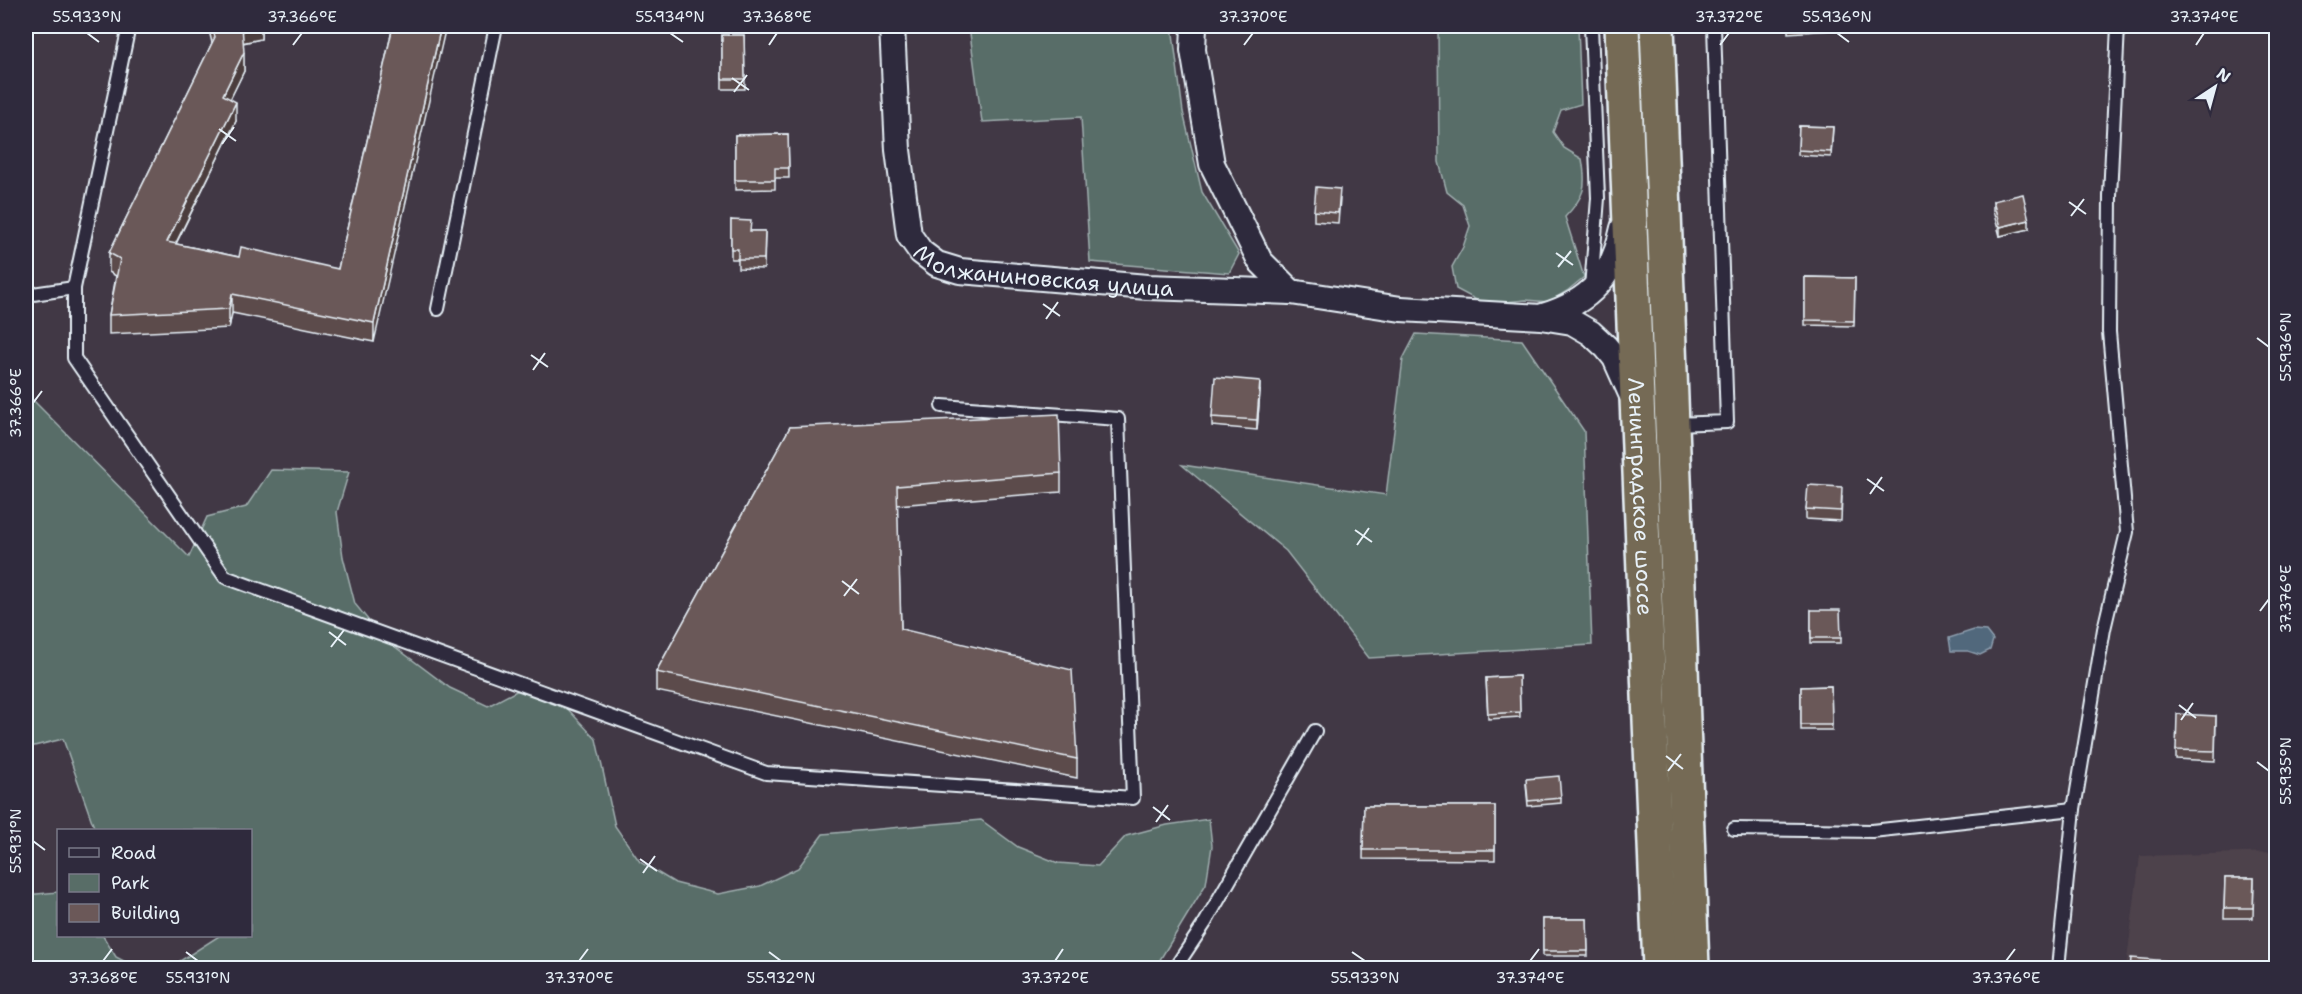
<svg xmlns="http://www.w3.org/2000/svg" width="2302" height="994" viewBox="0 0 2302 994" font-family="'Shantell Sans',sans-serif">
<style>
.built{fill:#4e424b}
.green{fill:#586d67;stroke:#a0afb0;stroke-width:1.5}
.water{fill:#51677c;stroke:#8d9eae;stroke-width:1.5}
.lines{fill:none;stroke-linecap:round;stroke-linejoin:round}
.lane-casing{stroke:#e8f1f8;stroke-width:16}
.street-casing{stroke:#e8f1f8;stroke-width:28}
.highway-casing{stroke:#e8f1f8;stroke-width:38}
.lane{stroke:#2f2a3d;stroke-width:12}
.street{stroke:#2f2a3d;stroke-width:24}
.highway{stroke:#746b55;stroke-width:33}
.wall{fill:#5c4c4c;stroke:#e8f1f8;stroke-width:1.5}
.shaded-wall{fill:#4b3e3e;stroke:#e8f1f8;stroke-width:1.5}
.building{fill:#6b5858;stroke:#e8f1f8;stroke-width:1.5}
.ticks{fill:none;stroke:#e8f1f8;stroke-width:2}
.labels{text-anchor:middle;stroke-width:5;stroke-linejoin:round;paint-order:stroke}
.street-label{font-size:22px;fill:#e8f1f8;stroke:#2f2a3d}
.neatline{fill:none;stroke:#e8f1f8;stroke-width:2}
.ticks-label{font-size:15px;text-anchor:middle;fill:#e8f1f8}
</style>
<rect width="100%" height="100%" fill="#413845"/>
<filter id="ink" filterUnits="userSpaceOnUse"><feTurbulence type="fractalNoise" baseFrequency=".0167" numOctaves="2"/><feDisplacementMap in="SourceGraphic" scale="12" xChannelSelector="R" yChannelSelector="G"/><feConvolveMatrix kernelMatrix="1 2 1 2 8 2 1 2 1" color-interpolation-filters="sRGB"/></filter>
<g filter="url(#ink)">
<polygon class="built" points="2276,852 2276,968 2126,968 2140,856"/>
<g class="green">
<polygon points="969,26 1172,26 1183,112 1202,192 1239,254 1229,273 1090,262 1081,117 982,122"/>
<path d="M1438,26H1578L1581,104L1561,110L1553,132L1564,148L1582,159C1587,187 1585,196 1565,217L1584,277L1567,291L1549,302L1526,300L1484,304L1456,289L1452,267L1463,247L1470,226L1463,205L1447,192L1439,162Z"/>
<polygon points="1416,334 1522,340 1584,431 1592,645 1369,658 1286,551 1182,465 1386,495 1403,359"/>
<polygon points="26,393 189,557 207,517 246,507 271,470 349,472 337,512 343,557 355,604 382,637 450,688 488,706 524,687 564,705 596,739 615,826 640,862 675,883 718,894 760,886 798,868 823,834 981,820 1018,847 1058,863 1098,866 1126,836 1167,825 1209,819 1212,846 1206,884 1155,968 169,968 219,936 250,936 250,830 95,830 63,739 26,748"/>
<polygon points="58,892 58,936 103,936 116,957 137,968 26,968 26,895"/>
</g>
<polygon class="water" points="1974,630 1986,631 1993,640 1990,650 1980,655 1968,651 1951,651 1949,638"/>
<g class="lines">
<defs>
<g id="lane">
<polyline points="129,26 74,288 74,358 225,577 766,773 1133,798 1118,419 942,406"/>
<polyline points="1591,26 1598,198 1591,288"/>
<polyline points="26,295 74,288"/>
<polyline points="438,309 496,26"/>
<polyline points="1675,424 1727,422 1714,26"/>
<polyline points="1734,829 1872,831 2074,809 2104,629 2127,532 2109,332 2110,196 2118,26"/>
<polyline points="1175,968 1205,923 1315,731"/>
<polyline points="2058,968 2074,809"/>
</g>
<g id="street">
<path id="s1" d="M892,26L898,150L909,235L921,252L937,264L960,271L1147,287L1291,292L1401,309L1541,317L1572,322L1591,333L1606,347L1615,358L1632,396"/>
<polyline points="1194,26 1193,50 1212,164 1260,261 1291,292"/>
<path d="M1543,316C1591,302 1613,276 1623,228"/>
</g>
<g id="highway">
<path id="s2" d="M1622,26L1660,968"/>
<path d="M1657,26C1670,340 1680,654 1692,968"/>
</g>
</defs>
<use href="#lane" class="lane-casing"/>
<use href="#street" class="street-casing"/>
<use href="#highway" class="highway-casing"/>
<use href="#lane" class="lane"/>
<use href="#street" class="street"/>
<use href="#highway" class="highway"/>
</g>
<g class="wall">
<polygon points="208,26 261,26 261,39 243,43 244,71 230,99 236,121 176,244 239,257 338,269 393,26 374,342 232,313 229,328 109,334 109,315 116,276 109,272 109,253 212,43"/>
<polygon points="1788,26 1833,26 1833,30 1788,33"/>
<polygon points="722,35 744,35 745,89 722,89"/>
<polygon points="1799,126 1833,127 1831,157 1798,155"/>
<polygon points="788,134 789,178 775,178 775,189 735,190 735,135"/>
<polygon points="1340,199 1338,223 1314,221 1314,211"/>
<polygon points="1993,201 2029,229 2000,236 1993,211"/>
<polygon points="731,220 751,231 765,231 764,269 738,268 738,259 731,259"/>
<polygon points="1805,277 1855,278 1854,326 1805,325"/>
<polygon points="1260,391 1257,430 1212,426 1212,417"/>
<polygon points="790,427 1061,473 1061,492 897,505 901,629 1077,759 1077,778 656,691 656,672"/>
<polygon points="1842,497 1841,521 1806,519 1806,509"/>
<polygon points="1811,610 1841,638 1841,643 1811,643"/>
<polygon points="1519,676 1520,717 1488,719 1486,678"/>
<polygon points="1831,686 1832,730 1801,730 1801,687"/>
<polygon points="2216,716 2215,761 2176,759 2176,750"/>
<polygon points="1526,784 1561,798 1561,803 1528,806"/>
<polygon points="1364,806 1495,806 1495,860 1363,859"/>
<polygon points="2225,878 2254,878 2253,918 2224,918"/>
<polygon points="1543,919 1587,919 1588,956 1543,956"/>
</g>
<g class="shaded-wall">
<polygon points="241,26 261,26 261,39 241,43"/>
<polygon points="441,26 446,26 374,342 374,323"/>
<polygon points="244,52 244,71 223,114 223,95"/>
<polygon points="236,102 236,121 167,261 167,242"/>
<polygon points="2029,220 2029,229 2000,236 2000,227"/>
<polygon points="232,294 232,313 229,328 229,309"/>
<polygon points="1260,381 1260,391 1257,430 1257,420"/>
</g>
<g class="building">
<polygon points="212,26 242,26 244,52 223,95 236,102 167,242 239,257 241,247 338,269 393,26 441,26 374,323 232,294 229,309 109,315 120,259 109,253 215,37"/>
<polygon points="1788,26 1831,26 1788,28"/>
<polygon points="722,35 744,35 745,79 722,79"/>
<polygon points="1799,126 1833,127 1831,152 1798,150"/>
<polygon points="788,134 789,168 775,168 775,180 735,180 735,135"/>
<polygon points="1316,187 1340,189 1338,213 1314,211"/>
<polygon points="2023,194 2029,220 2000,227 1993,201"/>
<polygon points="731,220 751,221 750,231 765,231 764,259 738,259 738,249 731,249"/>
<polygon points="1805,277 1855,278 1854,321 1805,320"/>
<polygon points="1215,377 1260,381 1257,420 1212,417"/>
<polygon points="1059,414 1061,473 897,486 901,629 1072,670 1077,759 656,672 790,427"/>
<polygon points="1808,485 1842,487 1841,511 1806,509"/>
<polygon points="1811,610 1840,610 1841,638 1811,638"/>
<polygon points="1519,676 1520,712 1488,714 1486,678"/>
<polygon points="1831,686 1832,725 1801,725 1801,687"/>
<polygon points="2177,714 2216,716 2215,751 2176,750"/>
<polygon points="1559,776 1561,798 1528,801 1526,779"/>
<polygon points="1364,806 1495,806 1495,850 1363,850"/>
<polygon points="2225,878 2254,878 2253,908 2224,908"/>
<polygon points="1543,919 1587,919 1588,951 1543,951"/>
<polygon points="2131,958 2169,961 2168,969 2130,969"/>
</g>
</g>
<path class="ticks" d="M87,33L99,42M670,33L683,42M1837,33L1849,42M293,45L302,33M769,45L777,33M1244,45L1253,33M1720,45L1729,33M2196,45L2204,33M732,78L749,90M734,92L747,75M219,129L236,141M222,144L234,127M2069,202L2086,214M2071,216L2084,199M1556,253L1573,265M1558,267L1571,251M1043,304L1060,316M1046,319L1058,302M2257,338L2269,347M531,355L548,367M533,370L545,353M33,403L42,391M1867,479L1884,491M1870,494L1882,477M1355,530L1372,542M1357,545L1369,528M842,581L859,594M844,596L857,579M2260,611L2269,599M329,632L346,645M331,647L344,630M2179,705L2196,718M2181,720L2193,703M1666,756L1683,769M2257,762L2269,771M1668,771L1681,754M1153,807L1170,820M1156,822L1168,805M33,841L45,850M640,859L657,871M643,873L655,856M186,952L198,961M769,952L781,961M1352,952L1365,961M103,961L112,949M579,961L588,949M1055,961L1063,949M1530,961L1539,949M2006,961L2015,949"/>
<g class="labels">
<g class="street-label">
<text dy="8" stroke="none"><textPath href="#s1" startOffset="357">Молжаниновская улица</textPath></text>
<text dy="8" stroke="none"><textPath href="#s2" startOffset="471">Ленинградское шоссе</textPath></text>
</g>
</g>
<rect width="2302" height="994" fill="none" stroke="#2f2a3d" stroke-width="66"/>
<rect x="57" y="829" width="195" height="108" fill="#2f2a3d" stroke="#797a88" stroke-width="1.5"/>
<rect x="69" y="848" width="30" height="9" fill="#2f2a3d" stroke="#797a88" stroke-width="1.5"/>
<text x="111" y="859" font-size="18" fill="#e8f1f8">Road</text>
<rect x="69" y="874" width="30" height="18" fill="#586d67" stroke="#797a88" stroke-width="1.5"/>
<text x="111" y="889" font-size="18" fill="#e8f1f8">Park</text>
<rect x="69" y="904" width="30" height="18" fill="#6b5858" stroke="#797a88" stroke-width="1.5"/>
<text x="111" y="919" font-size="18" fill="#e8f1f8">Building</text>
<g transform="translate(2215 87) rotate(36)" stroke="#2f2a3d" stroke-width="4.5" paint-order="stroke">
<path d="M0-4.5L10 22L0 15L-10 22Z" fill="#e8f1f8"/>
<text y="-9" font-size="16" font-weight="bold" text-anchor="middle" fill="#e8f1f8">N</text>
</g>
<rect x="33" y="33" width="2236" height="928" class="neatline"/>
<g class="ticks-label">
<text x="87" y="22">55.933°N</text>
<text x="302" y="22">37.366°E</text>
<text x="670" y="22">55.934°N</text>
<text x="777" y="22">37.368°E</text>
<text x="1253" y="22">37.370°E</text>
<text x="1729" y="22">37.372°E</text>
<text x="1837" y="22">55.936°N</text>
<text x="2204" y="22">37.374°E</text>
<text transform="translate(2286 347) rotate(-90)" y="5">55.936°N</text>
<text transform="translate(16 403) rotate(-90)" y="5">37.366°E</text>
<text transform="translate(2286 599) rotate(-90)" y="5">37.376°E</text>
<text transform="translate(2286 771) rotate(-90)" y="5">55.935°N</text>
<text transform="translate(16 841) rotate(-90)" y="5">55.931°N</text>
<text x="103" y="983">37.368°E</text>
<text x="198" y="983">55.931°N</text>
<text x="579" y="983">37.370°E</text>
<text x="781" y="983">55.932°N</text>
<text x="1055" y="983">37.372°E</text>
<text x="1365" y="983">55.933°N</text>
<text x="1530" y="983">37.374°E</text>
<text x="2006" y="983">37.376°E</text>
</g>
</svg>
